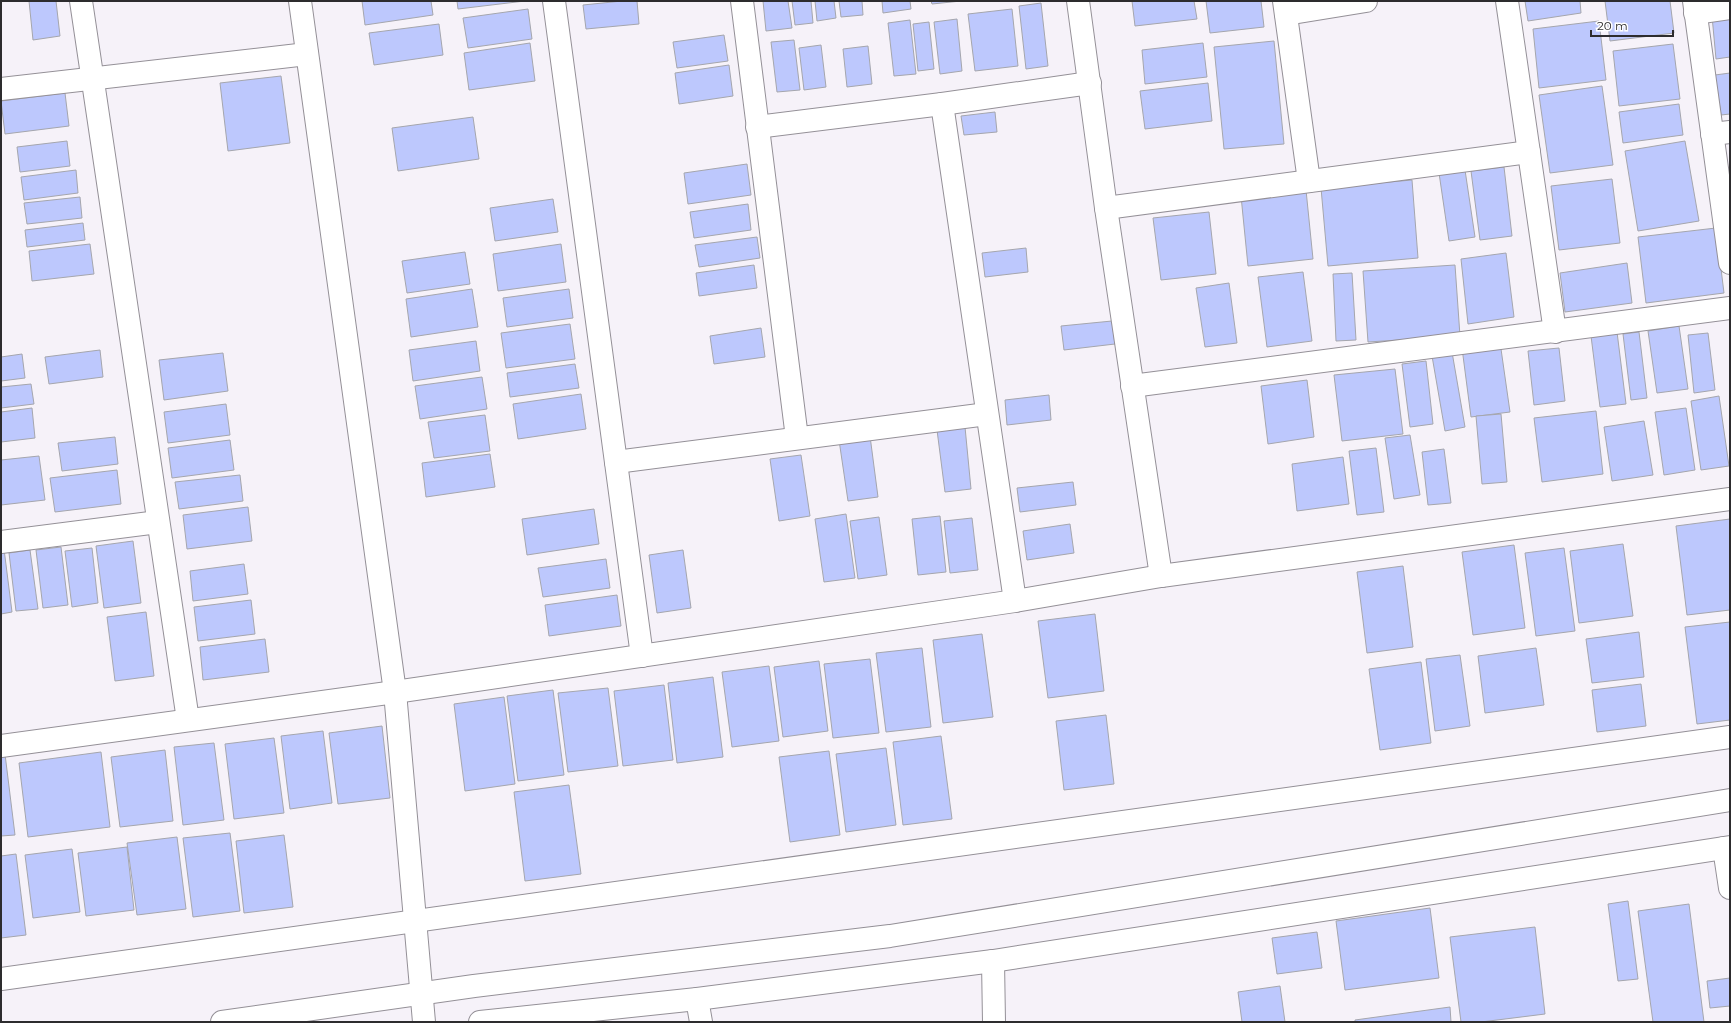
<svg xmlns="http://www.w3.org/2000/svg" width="1731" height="1023" viewBox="0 0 1731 1023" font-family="Montserrat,sans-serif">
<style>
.building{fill:#bdc8fd;stroke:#a5a6ad}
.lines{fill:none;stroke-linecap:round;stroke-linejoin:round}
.minor-casing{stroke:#949097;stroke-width:24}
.tertiary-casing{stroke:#949097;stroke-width:24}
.minor{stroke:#fff;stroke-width:22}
.tertiary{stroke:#fff;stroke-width:22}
</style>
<rect width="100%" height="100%" fill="#f6f2f9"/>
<g class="building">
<polygon points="29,1 56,1 60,36 33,40"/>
<polygon points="362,1 431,1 433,15 365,25"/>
<polygon points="457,1 525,1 458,9"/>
<polygon points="622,1 637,1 639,24 586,29 583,5"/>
<polygon points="763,1 788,1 792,28 766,31"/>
<polygon points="792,1 811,1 813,23 795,25"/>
<polygon points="815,1 834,1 836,18 817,21"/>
<polygon points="839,1 862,1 863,15 841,17"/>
<polygon points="882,1 910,1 911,9 883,13"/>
<polygon points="931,1 961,1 932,4"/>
<polygon points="1132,1 1194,1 1197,19 1135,26"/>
<polygon points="1206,1 1261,1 1264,27 1210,33"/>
<polygon points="1525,1 1580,1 1581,13 1528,21"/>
<polygon points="1605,1 1670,1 1674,33 1610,41"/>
<polygon points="1041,3 1048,66 1026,69 1019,6"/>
<polygon points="528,9 532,39 468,48 463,18"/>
<polygon points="1012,9 1018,66 975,71 968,14"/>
<polygon points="1730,14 1730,57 1716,59 1712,16"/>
<polygon points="957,19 962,71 940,74 934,22"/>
<polygon points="910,20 916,74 894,76 888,23"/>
<polygon points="1599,21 1606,80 1539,88 1533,29"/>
<polygon points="929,22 934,69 918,71 913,24"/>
<polygon points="439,24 443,55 374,65 369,33"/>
<polygon points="724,35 728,61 677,68 673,42"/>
<polygon points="794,40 800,90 777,92 771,42"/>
<polygon points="1274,41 1284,144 1224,149 1214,47"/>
<polygon points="530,43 535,81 469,90 464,53"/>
<polygon points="1203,43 1207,77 1145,84 1142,50"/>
<polygon points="1673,44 1680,99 1619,106 1613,51"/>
<polygon points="821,45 826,87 804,90 799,48"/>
<polygon points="868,46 872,84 847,87 843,49"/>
<polygon points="729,65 733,96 679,104 675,73"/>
<polygon points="1730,73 1730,114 1721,115 1715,75"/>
<polygon points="281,76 290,143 228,151 220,83"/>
<polygon points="1208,83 1212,121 1145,129 1140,91"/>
<polygon points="1602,86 1613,165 1550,173 1539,95"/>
<polygon points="65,93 69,126 5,134 1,101"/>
<polygon points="1679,104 1683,135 1623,143 1619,112"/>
<polygon points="995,112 997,132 964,135 961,116"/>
<polygon points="473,117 479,159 398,171 392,128"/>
<polygon points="67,141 70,166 20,172 17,147"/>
<polygon points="1685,141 1699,221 1638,231 1625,151"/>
<polygon points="747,164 751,195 688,204 684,173"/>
<polygon points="1504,167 1512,236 1480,240 1471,171"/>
<polygon points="76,170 78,193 24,200 21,177"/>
<polygon points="1465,170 1475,237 1449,241 1439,173"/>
<polygon points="1612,179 1620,243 1559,250 1551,186"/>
<polygon points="1412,180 1418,258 1328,266 1321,188"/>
<polygon points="1306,190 1313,259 1248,266 1241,196"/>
<polygon points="80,197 82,218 27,224 24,203"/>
<polygon points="553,199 558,232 495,241 490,208"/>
<polygon points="748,204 751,230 694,238 690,212"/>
<polygon points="1209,212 1216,274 1161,280 1153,218"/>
<polygon points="83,223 85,240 27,247 25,230"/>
<polygon points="1716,228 1724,293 1646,303 1638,237"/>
<polygon points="757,237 760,258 699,267 695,245"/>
<polygon points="90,244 94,274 32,281 29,251"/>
<polygon points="561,244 566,282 498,291 493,254"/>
<polygon points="1026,248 1028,272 985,277 982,253"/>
<polygon points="465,252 470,284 407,293 402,261"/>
<polygon points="1506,253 1514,317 1468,324 1461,259"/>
<polygon points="1627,263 1632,303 1565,312 1560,273"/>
<polygon points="754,265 757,288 699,296 696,273"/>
<polygon points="1455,265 1460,336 1368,342 1363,271"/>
<polygon points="1303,272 1312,341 1267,347 1258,277"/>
<polygon points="1352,273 1356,340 1336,341 1333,274"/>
<polygon points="1229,283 1237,343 1205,347 1196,288"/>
<polygon points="472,289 478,327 411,337 406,299"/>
<polygon points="569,289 573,318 507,327 503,298"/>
<polygon points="1112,321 1115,344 1064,350 1061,326"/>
<polygon points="570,324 575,359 506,368 501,333"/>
<polygon points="1679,326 1688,389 1657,393 1648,331"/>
<polygon points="761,328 765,357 714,364 710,336"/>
<polygon points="1617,332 1626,404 1600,407 1591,336"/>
<polygon points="1639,332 1647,398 1631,400 1623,334"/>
<polygon points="1708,333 1715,390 1694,393 1688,335"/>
<polygon points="476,341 480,371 413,381 409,350"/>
<polygon points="1500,342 1510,412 1471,417 1462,348"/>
<polygon points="1559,348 1565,401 1534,405 1528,351"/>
<polygon points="100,350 103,377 49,384 45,357"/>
<polygon points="1452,352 1465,427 1445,431 1432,356"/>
<polygon points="223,353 228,391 164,400 159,360"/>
<polygon points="22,354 25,378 1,381 1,357"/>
<polygon points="1426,361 1433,424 1410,427 1402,364"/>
<polygon points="575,364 579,388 510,397 507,373"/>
<polygon points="1395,369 1403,434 1342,441 1334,375"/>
<polygon points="482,377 487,409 420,419 415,386"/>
<polygon points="1307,380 1314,437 1268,444 1261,386"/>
<polygon points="31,384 34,404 1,408 1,387"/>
<polygon points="581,394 586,429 518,439 513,404"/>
<polygon points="1049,395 1051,420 1007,425 1005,400"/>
<polygon points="1719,396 1729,466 1701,470 1691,401"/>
<polygon points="226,404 230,435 168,443 164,412"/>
<polygon points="32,408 35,438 1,442 1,412"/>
<polygon points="1686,408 1695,470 1664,475 1655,412"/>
<polygon points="1596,411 1603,474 1542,482 1534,418"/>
<polygon points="1501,414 1507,482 1482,484 1476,416"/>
<polygon points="485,415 490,451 434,458 428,422"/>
<polygon points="1644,421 1653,475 1612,481 1604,427"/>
<polygon points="965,427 971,489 945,492 937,430"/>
<polygon points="1410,435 1420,495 1394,499 1385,438"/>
<polygon points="870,436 878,497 848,501 839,440"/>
<polygon points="115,437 118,464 62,471 58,443"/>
<polygon points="230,440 234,470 172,478 168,448"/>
<polygon points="1376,448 1384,512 1357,515 1349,451"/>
<polygon points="1444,449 1451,503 1428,505 1422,452"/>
<polygon points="490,454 495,487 426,497 422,463"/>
<polygon points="801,455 810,516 779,521 770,459"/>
<polygon points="39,456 45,500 1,505 1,460"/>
<polygon points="1343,457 1349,504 1297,511 1292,464"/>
<polygon points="117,470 121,504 55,512 50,478"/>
<polygon points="240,475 243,501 179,509 175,482"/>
<polygon points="1073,482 1076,505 1020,512 1017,488"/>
<polygon points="248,507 252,541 187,549 183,515"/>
<polygon points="594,509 599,544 527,555 522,519"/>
<polygon points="846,514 855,578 824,582 815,519"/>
<polygon points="940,516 946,572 918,575 912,519"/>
<polygon points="879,517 887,575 858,579 850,521"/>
<polygon points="972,518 978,570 950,573 944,521"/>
<polygon points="1730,519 1730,610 1687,615 1676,526"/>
<polygon points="1070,524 1074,553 1027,560 1023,531"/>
<polygon points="133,541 141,603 104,608 96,546"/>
<polygon points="1623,544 1633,616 1579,623 1570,551"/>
<polygon points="1514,545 1525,628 1473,635 1462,552"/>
<polygon points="61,547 68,605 43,608 36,550"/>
<polygon points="92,548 98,603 72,607 65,551"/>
<polygon points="1564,548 1575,631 1536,636 1525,553"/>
<polygon points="4,549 12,612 1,614 1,550"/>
<polygon points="30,550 38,609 16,611 9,553"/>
<polygon points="683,550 691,608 657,613 649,555"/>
<polygon points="606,559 610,588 543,597 538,568"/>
<polygon points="244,564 248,594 193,601 190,571"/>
<polygon points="1403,566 1413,647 1367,653 1357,572"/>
<polygon points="617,595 621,626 549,636 545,605"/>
<polygon points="251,600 255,634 198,641 194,607"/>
<polygon points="146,612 154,676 115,681 107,617"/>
<polygon points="1095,614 1104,691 1048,698 1038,621"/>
<polygon points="1730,622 1730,720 1697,724 1685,627"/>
<polygon points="1639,632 1644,677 1592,683 1586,639"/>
<polygon points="982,634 993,717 943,723 933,640"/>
<polygon points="265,639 269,672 203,680 200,647"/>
<polygon points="922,648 931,727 886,732 876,653"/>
<polygon points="1536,648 1544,705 1485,713 1478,656"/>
<polygon points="1460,655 1470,726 1435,731 1426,659"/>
<polygon points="870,659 879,733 833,738 824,664"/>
<polygon points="819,661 828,731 783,737 774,667"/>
<polygon points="1421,662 1431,743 1380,750 1369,669"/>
<polygon points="769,666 779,741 732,747 722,672"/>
<polygon points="713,677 723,757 677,763 668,683"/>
<polygon points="1641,684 1646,726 1597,732 1592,690"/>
<polygon points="664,685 673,760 623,766 614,691"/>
<polygon points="608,688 618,766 568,772 558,693"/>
<polygon points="553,690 564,775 518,781 507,696"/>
<polygon points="504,697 515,784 465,791 454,704"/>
<polygon points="1106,715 1114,784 1064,790 1056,721"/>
<polygon points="382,726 390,798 338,804 329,733"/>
<polygon points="323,731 332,803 290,809 281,736"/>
<polygon points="941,736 952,819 903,825 893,742"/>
<polygon points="274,738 284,813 234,819 225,744"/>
<polygon points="214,743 224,820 183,825 174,747"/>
<polygon points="886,748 896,825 846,832 836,754"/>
<polygon points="165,750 173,821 120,827 111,757"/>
<polygon points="829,751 840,835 790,842 779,757"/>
<polygon points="101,752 110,827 28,837 19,763"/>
<polygon points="5,754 15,835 1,836 1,755"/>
<polygon points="569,785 581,874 525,881 514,792"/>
<polygon points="230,833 240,911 193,917 183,838"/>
<polygon points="284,835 293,907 244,913 236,841"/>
<polygon points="177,837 186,909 137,915 127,843"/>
<polygon points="127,847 134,910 86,916 78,853"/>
<polygon points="72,849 80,912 33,918 25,855"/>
<polygon points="16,854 26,935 1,938 1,856"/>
<polygon points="1628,901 1638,979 1618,981 1608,904"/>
<polygon points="1689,904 1704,1022 1653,1022 1638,911"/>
<polygon points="1430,908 1439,978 1345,990 1336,921"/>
<polygon points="1535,927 1545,1014 1481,1022 1461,1022 1450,937"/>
<polygon points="1317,932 1322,968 1277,974 1272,938"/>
<polygon points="1730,978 1730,1006 1710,1008 1707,981"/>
<polygon points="1280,986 1285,1022 1242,1022 1238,992"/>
<polygon points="1450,1007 1451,1022 1355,1022 1355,1020"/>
</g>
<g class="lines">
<defs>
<g id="minor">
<polyline points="81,1 188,720"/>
<polyline points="300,1 395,692 424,1022"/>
<polyline points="554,1 642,656"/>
<polyline points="742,1 797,438"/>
<polyline points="1078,1 1106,208 1161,576"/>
<polyline points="1284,1 1309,181"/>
<polyline points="1507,1 1555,332"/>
<polyline points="1694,1 1730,263"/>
<polyline points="1695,13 1730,8"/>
<polyline points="1286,14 1366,1"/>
<polyline points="1,89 307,54"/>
<polyline points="942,104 1015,601"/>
<polyline points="757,127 942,104 1090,83"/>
<polyline points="1712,134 1730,132"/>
<polyline points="1106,208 1529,152"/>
<polyline points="1132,386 1730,308"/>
<polyline points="616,462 987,414"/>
<polyline points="1,542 158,522"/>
<polyline points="1,746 395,692 1015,601 1161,576 1730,499"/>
<polyline points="1724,848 1730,888"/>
<polyline points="993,961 994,1022"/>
<polyline points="1,979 1730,737"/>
<polyline points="697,999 701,1022"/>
</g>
<g id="tertiary">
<polyline points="222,1022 474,986 890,936 1730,800"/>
<polyline points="480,1022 697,999 993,961 1730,847"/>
</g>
</defs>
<use href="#minor" class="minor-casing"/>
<use href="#tertiary" class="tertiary-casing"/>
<use href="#minor" class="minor"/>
<use href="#tertiary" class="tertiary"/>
</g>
<rect width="1731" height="1023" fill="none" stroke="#2d2c2e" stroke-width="4"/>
<path d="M1591 30v6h82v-6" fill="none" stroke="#2d2c2e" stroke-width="2"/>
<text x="1597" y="30" font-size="12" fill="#2d2c2e" stroke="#ffffff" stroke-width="3" paint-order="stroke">20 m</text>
</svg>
